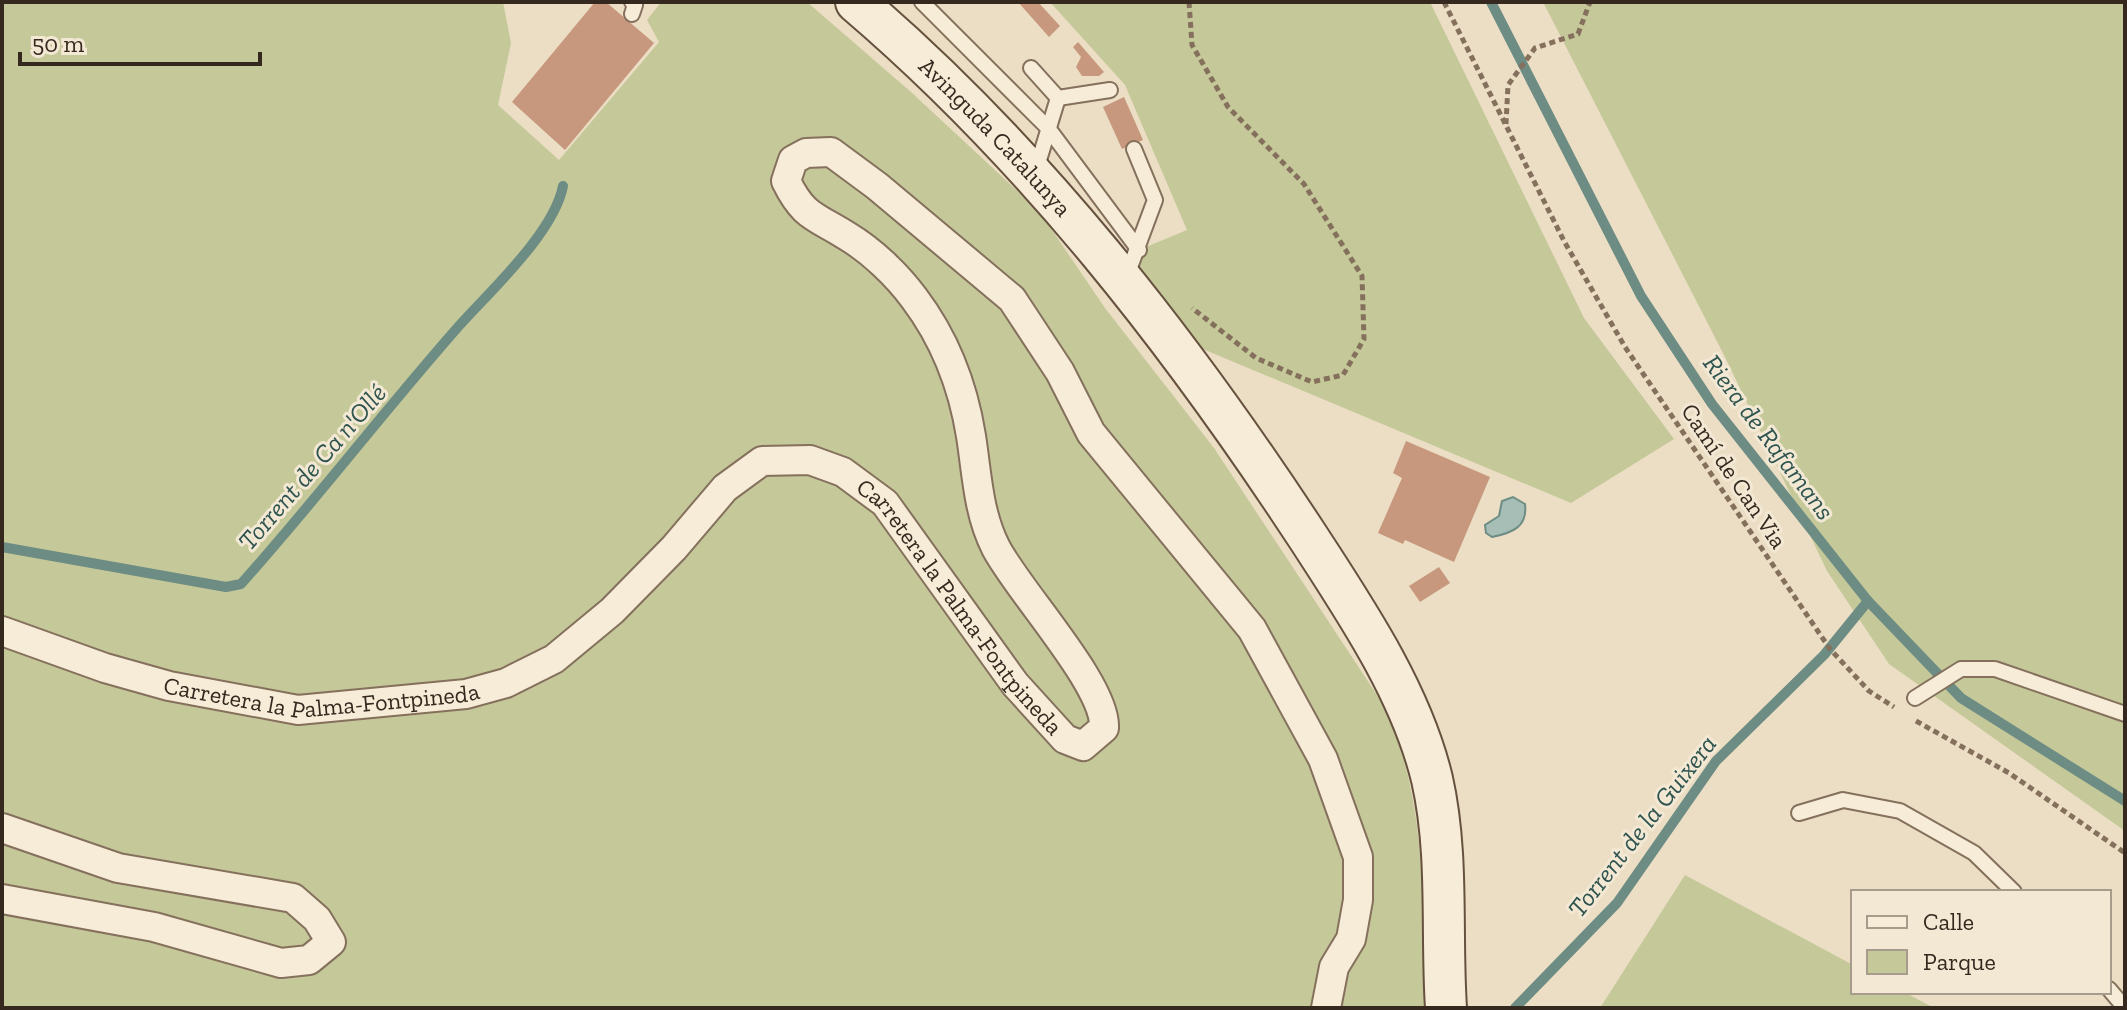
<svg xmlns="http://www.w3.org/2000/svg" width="2127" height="1010" viewBox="0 0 2127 1010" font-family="'Zilla Slab',serif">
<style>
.green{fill:#c5c899}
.water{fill:#a6beb6;stroke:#6d8c83;stroke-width:2}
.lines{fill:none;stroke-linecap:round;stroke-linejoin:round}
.stream{stroke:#6d8c83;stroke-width:10}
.building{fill:#c7987d}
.lane-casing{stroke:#84705c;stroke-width:18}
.street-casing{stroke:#84705c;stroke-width:32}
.secondary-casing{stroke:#66513f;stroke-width:44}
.path{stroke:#84705c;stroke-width:5;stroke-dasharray:6 4;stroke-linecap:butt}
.lane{stroke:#f6ecd7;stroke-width:14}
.street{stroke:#f6ecd7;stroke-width:28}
.secondary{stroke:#f6ecd7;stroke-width:40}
.labels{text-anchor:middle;stroke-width:6;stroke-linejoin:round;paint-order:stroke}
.street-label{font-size:24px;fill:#35291f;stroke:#f3e8d3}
.water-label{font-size:26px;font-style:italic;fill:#2f5450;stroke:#f3e8d3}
</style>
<rect width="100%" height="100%" fill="#ebdec4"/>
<g class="green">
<path d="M2,2H503L511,43L498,105L559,160L659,42L647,20L661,2H807L911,92L1039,211L1105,308L1214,448L1377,695C1428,781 1422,910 1428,1008H2Z"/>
<polygon points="1050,2 1430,2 1584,318 1674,439 1571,503 1198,347 1129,254 1187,230 1125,85"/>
<polygon points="1543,2 2125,2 2125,831 1889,664 1827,571 1726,359"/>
<polygon points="1685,875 1853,965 1853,992 1904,992 1934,1008 1600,1008"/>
</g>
<path class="water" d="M1513,497L1525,504C1528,527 1512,533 1492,537L1486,533L1485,525L1499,516L1502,501Z"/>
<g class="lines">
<g class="stream">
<polyline points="1491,2 1641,296 1712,404 1868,601 1961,698 2125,801"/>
<path d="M2,547L226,587L241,584C316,500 384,411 458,327C490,291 554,233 563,186"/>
<polyline points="1515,1008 1617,903 1716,761 1824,655 1868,601"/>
</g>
</g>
<g class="building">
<polygon points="595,2 606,2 654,43 565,150 512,102"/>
<polygon points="1018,2 1038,2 1060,26 1049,37"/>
<polygon points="1078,42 1104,72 1099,76 1082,76 1076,67 1081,57 1073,47"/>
<polygon points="1124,97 1143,140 1122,149 1103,107"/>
<polygon points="1406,441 1490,477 1454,562 1405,540 1403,544 1378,533 1402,478 1393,473"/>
<polygon points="1439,567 1450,583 1420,602 1409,586"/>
</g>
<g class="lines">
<defs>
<g id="lane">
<polyline points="922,2 1048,128 1139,250"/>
<polyline points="632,14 635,5 632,2"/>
<polyline points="1031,68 1058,98 1110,90"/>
<polyline points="1036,170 1058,98"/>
<polyline points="1126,278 1155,200 1134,149"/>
<polyline points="1915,698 1961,669 1995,669 2125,714"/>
<polyline points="1799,813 1843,800 1900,811 1974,853 2014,892"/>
<polyline points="2109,989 2125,1008"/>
</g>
<g id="street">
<path id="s1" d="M2,631L105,668L169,686L298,710L466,694L506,683L554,659L612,611L674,548L725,488L762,461L810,460L843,472L885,503L1015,684L1065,739L1083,746L1104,728C1107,686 1019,592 996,548C978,513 977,474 971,436C963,386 945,339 914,298C897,275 872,251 847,236C816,216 804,218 786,181L793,160L806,153L831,152L877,186L1012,299L1060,372L1091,433L1252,629L1323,759L1358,857V900L1351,939L1334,967L1326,1008"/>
<polyline points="2,828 118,868 293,898 317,919 331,942 309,960 281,963 154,927 2,899"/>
</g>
<g id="secondary">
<path id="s2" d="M856,2C1034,154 1180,342 1308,537C1356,611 1411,692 1432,779C1449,854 1441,932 1446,1008"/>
</g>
</defs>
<use href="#lane" class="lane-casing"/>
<use href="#street" class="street-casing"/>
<use href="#secondary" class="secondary-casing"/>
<g class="path">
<polyline points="1189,2 1192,45 1228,107 1304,184 1362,276 1364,339 1343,375 1312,382 1256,358 1192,308"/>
<polyline points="1444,2 1564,241 1625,347 1830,649 1869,691 1894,707"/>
<polyline points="1506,124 1508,85 1535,48 1578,34 1590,2"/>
<polyline points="1916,721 2009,773 2125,853"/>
</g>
<use href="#lane" class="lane"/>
<use href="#street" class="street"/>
<use href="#secondary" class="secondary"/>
</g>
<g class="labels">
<g class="street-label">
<text dy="8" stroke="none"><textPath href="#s2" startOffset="194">Avinguda Catalunya</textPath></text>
<text transform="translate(1734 476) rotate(56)" y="8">Camí de Can Via</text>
<text dy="8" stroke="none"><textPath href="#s1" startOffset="1122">Carretera la Palma-Fontpineda</textPath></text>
<text dy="8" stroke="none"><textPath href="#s1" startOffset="330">Carretera la Palma-Fontpineda</textPath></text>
</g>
<g class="water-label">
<text transform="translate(1769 437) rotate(53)" y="9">Riera de Rafamans</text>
<text transform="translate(312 467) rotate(-49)" y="9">Torrent de Ca n'Ollé</text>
<text transform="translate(1642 826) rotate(-52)" y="9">Torrent de la Guixera</text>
</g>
</g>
<rect width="2127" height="1010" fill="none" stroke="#35291f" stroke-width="8"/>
<rect x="1851" y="890" width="260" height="104" fill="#f3e8d3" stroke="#a79c8b" stroke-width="2"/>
<rect x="1867" y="916" width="40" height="12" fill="#f6ecd7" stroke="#a79c8b" stroke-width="2"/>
<text x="1923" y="930" font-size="24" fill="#35291f">Calle</text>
<rect x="1867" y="950" width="40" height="24" fill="#c5c899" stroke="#a79c8b" stroke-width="2"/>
<text x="1923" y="970" font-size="24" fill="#35291f">Parque</text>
<path d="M20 52v12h240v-12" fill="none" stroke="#35291f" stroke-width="4"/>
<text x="32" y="52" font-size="24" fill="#35291f" stroke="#f3e8d3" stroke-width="6" paint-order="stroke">50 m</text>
</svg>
